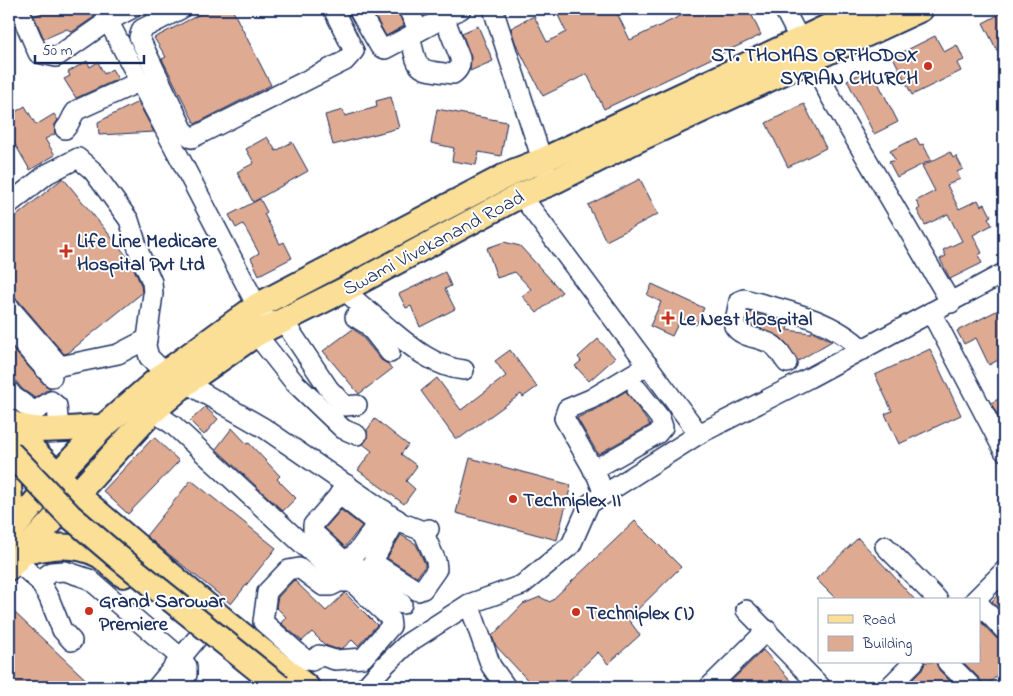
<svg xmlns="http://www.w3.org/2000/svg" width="1013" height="696" viewBox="0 0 1013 696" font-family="'Indie Flower',sans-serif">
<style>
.building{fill:#deaa92;stroke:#1b2f5e}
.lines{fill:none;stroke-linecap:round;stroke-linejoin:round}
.minor-casing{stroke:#1b2f5e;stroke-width:22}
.major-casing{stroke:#1b2f5e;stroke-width:28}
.minor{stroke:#fff;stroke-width:19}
.major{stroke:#fbdf96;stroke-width:24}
.major-bridge-casing{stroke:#1b2f5e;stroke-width:28;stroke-linecap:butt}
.major-bridge{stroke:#fbdf96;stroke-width:24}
.poi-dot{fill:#c8321e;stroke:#fff;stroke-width:2}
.labels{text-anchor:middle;stroke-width:4;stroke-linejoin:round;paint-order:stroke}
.poi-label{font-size:20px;font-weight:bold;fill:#1b2f5e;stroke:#fff;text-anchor:start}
.street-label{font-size:20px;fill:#1b2f5e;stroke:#fff}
</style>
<rect width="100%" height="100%" fill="#fff"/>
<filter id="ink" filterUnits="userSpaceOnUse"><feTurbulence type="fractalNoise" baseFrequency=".02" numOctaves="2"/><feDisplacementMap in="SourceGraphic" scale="10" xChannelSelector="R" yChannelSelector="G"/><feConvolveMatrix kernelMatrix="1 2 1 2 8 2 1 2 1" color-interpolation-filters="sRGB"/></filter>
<g filter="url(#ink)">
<g class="building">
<polygon points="51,9 86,9 94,17 72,32 67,29 44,39 34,16"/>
<polygon points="210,9 232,9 271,85 195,124 162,59 166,57 154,38"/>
<polygon points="371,9 397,9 404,26 386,36"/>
<polygon points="555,9 615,9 630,40 695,9 749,9 761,35 604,109 587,74 543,96 515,42 511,28 534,16 547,42 566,32"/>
<polygon points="1004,12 1004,64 983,23"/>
<polygon points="478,26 493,61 470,71 471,57 462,33"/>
<polygon points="935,36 944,52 957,45 964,60 957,63 961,71 912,95 893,57"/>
<polygon points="87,61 90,67 98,62 104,74 112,69 118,79 76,98 64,79 70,76 68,72"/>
<polygon points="871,69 898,122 874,134 847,80"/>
<polygon points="391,97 399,128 333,145 325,115 343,110 345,116 377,107 376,101"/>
<polygon points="138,102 154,132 99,135 98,122"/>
<polygon points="804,104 826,148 788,167 766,123"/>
<polygon points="25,106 36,125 54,114 58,120 54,126 55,134 45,139 55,155 30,170 9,134 9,116"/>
<polygon points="437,109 507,122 501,156 479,152 476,165 452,161 454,148 431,143"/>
<polygon points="267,137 276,151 292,142 308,171 253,202 237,172 254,163 246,149"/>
<polygon points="916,138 920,145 923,144 931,160 897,177 889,162 895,160 890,151"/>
<polygon points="950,152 953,158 956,156 963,169 957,172 960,179 947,185 959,209 978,200 981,206 985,204 991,216 988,218 992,225 973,235 982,253 978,255 982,263 950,279 940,259 946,256 943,250 962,241 948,214 925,225 917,210 920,208 916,201 935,191 922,166"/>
<polygon points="63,178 130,260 141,285 142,293 68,353 64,354 18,300 9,296 9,222"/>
<polygon points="640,179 658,214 606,241 588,205"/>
<polygon points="260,199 267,212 264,214 280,244 284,242 292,258 259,275 251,258 259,253 243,224 236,228 229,215"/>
<polygon points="504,242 520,246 562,292 537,313 522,296 531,289 515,272 497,278 487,248"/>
<polygon points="445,272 451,286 445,289 455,309 420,327 411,306 406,308 399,294"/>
<polygon points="652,284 704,308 696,325 681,318 672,336 650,326 661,302 647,295"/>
<polygon points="1004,307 1004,357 989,365 976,338 964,344 957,331"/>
<polygon points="748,312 789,323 787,330 811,333 812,331 832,341 798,361 788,345 780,337 746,322"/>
<polygon points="353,329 360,334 381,360 388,364 392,369 359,394 323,351"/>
<polygon points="598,339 615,358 589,381 575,366 581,361 578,357"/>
<polygon points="9,345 44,384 52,390 45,391 35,398 22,389 9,372"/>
<polygon points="930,349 961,415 899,444 885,414 892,411 875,375"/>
<polygon points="510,350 537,387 523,397 521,394 460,438 455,438 421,391 437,378 461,410 506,376 495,361"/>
<polygon points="626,391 650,425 598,454 577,418 597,409"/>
<polygon points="1004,396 1004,427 991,403"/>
<polygon points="205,407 218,419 204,435 190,421"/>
<polygon points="375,419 408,445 401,454 417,466 406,481 415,489 404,504 358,470 372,451 363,444 367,439 367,430"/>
<polygon points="232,428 247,444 249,443 280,476 277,479 296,498 283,511 216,449"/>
<polygon points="154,437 179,461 128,514 103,491"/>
<polygon points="470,458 571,485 557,540 456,513"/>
<polygon points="191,480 276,548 231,604 146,536"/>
<polygon points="341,510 362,526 345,547 325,528"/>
<polygon points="635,521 681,567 628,619 640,635 608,664 598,652 562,687 534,687 496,646 492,636 523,604 540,597 550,602"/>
<polygon points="401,535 416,544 425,564 425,566 417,577 387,558"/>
<polygon points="858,538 889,571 915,600 837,600 816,579"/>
<polygon points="294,580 326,611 345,593 377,625 358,646 352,640 343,648 336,649 325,645 312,632 302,641 281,623 286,617 276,607 278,597"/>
<polygon points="1004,589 1004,614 992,601"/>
<polygon points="15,613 94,687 9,687 9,620"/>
<polygon points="979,620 996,638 1004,641 1004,669 985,687 983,687 980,679 963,662 979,662"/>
<polygon points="763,650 797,687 725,687"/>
<polygon points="925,662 936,662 939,670 956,687 905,687 922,670"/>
</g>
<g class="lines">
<defs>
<g id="minor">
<polyline points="19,9 38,53 56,57 108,21 131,9"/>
<polyline points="102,9 257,306 271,326"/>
<polyline points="181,9 142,29 139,37 185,133 192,138 345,61 354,51 333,9"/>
<polyline points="358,9 380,47 385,49 461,9"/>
<polyline points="408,9 419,31"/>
<polyline points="493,9 546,172"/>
<polyline points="784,9 800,40"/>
<path d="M410,36C419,73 415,69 453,74C459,70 461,66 460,58L444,17"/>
<polyline points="812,60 830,96 951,303"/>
<path d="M65,129C71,123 71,116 77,110L130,86L140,82"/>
<polyline points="521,195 699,434"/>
<polyline points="9,204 47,174 78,158 93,171 129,220 140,255 152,282 153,294 146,346 149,357 165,373"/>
<path d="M344,290C357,302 371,313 385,325C408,344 433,367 464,370"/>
<polyline points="9,307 60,366 118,354 147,339"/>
<polyline points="931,312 1004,451"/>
<polyline points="355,317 368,325 390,353"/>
<polyline points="283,320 329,389 345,406 357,405"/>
<polyline points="9,328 52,377"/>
<polyline points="256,334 294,382 343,429 357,435"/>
<path d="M787,363C783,358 779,350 774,346C763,337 742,339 734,326L739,301L744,299C785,310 832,319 863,350"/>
<polyline points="186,383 264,428 402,523 423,531 429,529"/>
<polyline points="9,391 14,397 32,410 35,411 51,401 57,406 59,430"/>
<polyline points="142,404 173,425 335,574 360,568 402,604"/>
<polyline points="593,470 657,434 663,427 660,418 637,389"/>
<path d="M348,485L313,525V532L344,561C359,557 376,523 384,510"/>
<polyline points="339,494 376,523"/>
<polyline points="604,494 597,476 564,418 567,409 591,399 648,365"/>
<polyline points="397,519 374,559 377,565 418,591 423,589 437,569 436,561 423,531"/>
<polyline points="885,546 938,600"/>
<polyline points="15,560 39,581 49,598 62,630 72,641"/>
<polygon points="299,568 323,586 331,586 339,582 352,582 390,618 391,626 363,658 335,660 319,655 312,661 306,660 263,622 267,592 288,570"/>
<polyline points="39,581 51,572 65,571 89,579 180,657 187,666 187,675 176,687"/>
<polyline points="975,600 1004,571"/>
<polyline points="469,604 491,666 506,687"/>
<polyline points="979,604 1004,630"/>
<polyline points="746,610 821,687"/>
<polyline points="947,662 972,687"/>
<polyline points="157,687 199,636"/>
<polyline points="365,687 384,666 408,643 469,604 522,585 571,545 589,504 699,434 809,378 1004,273"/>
<polyline points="709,687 767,630"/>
<polyline points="889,687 914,662"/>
</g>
<g id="major">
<path d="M9,422C38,436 72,427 103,427"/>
<polyline points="9,425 76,494 226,622 307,687"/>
<polyline points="9,485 11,515 9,529"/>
<polyline points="9,534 57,475 103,427 165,373 257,306 515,171 541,161 866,9"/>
<path d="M22,553C48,546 74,542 99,555C107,560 115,569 123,575"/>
<polyline points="9,568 152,412 186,383 256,334 344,290 521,195 551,183 639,139 921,9"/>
</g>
</defs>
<use href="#minor" class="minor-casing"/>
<use href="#major" class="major-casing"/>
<use href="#minor" class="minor"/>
<use href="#major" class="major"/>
<defs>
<polyline id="major-bridge" points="9,452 70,516 118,557 280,687"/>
</defs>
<use href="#major-bridge" class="major-bridge-casing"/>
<use href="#major-bridge" class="major-bridge"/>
</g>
</g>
<g class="poi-dot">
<circle cx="928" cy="66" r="5"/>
<path d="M63.5 243.5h5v5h5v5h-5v5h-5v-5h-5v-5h5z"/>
<path d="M665.5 310.5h5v5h5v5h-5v5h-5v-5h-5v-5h5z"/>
<circle cx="513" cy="499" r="5"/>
<circle cx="89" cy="611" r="5"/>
<circle cx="576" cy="612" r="5"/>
</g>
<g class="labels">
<g class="poi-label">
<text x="918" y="61" text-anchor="end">ST. THOMAS ORTHODOX<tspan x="918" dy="23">SYRIAN CHURCH</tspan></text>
<text x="77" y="247">Life Line Medicare<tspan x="77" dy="23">Hospital Pvt Ltd</tspan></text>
<text x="679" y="325">Le Nest Hospital</text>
<text x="523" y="506">Techniplex II</text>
<text x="99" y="607">Grand Sarowar<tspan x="99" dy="23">Premiere</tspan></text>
<text x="586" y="619">Techniplex (I)</text>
</g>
<g class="street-label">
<text transform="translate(433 242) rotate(-28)" y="7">Swami Vivekanand Road</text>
</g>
</g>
<rect width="1013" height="696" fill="none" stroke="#fff" stroke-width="30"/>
<rect x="15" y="15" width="983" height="666" fill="none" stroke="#1b2f5e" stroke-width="2" filter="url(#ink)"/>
<rect x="818" y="598" width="162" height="65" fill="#ffffff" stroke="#a4acbf"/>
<rect x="828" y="615" width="25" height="8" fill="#fbdf96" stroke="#a4acbf"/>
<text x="863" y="624" font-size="15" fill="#1b2f5e">Road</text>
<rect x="828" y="636" width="25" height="15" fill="#deaa92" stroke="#a4acbf"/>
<text x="863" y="648" font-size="15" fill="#1b2f5e">Building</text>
<path d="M35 55v8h109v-8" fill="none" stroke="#1b2f5e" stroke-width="2.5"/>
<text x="42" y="55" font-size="15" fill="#1b2f5e" stroke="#ffffff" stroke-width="4" paint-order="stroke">50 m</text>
</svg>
